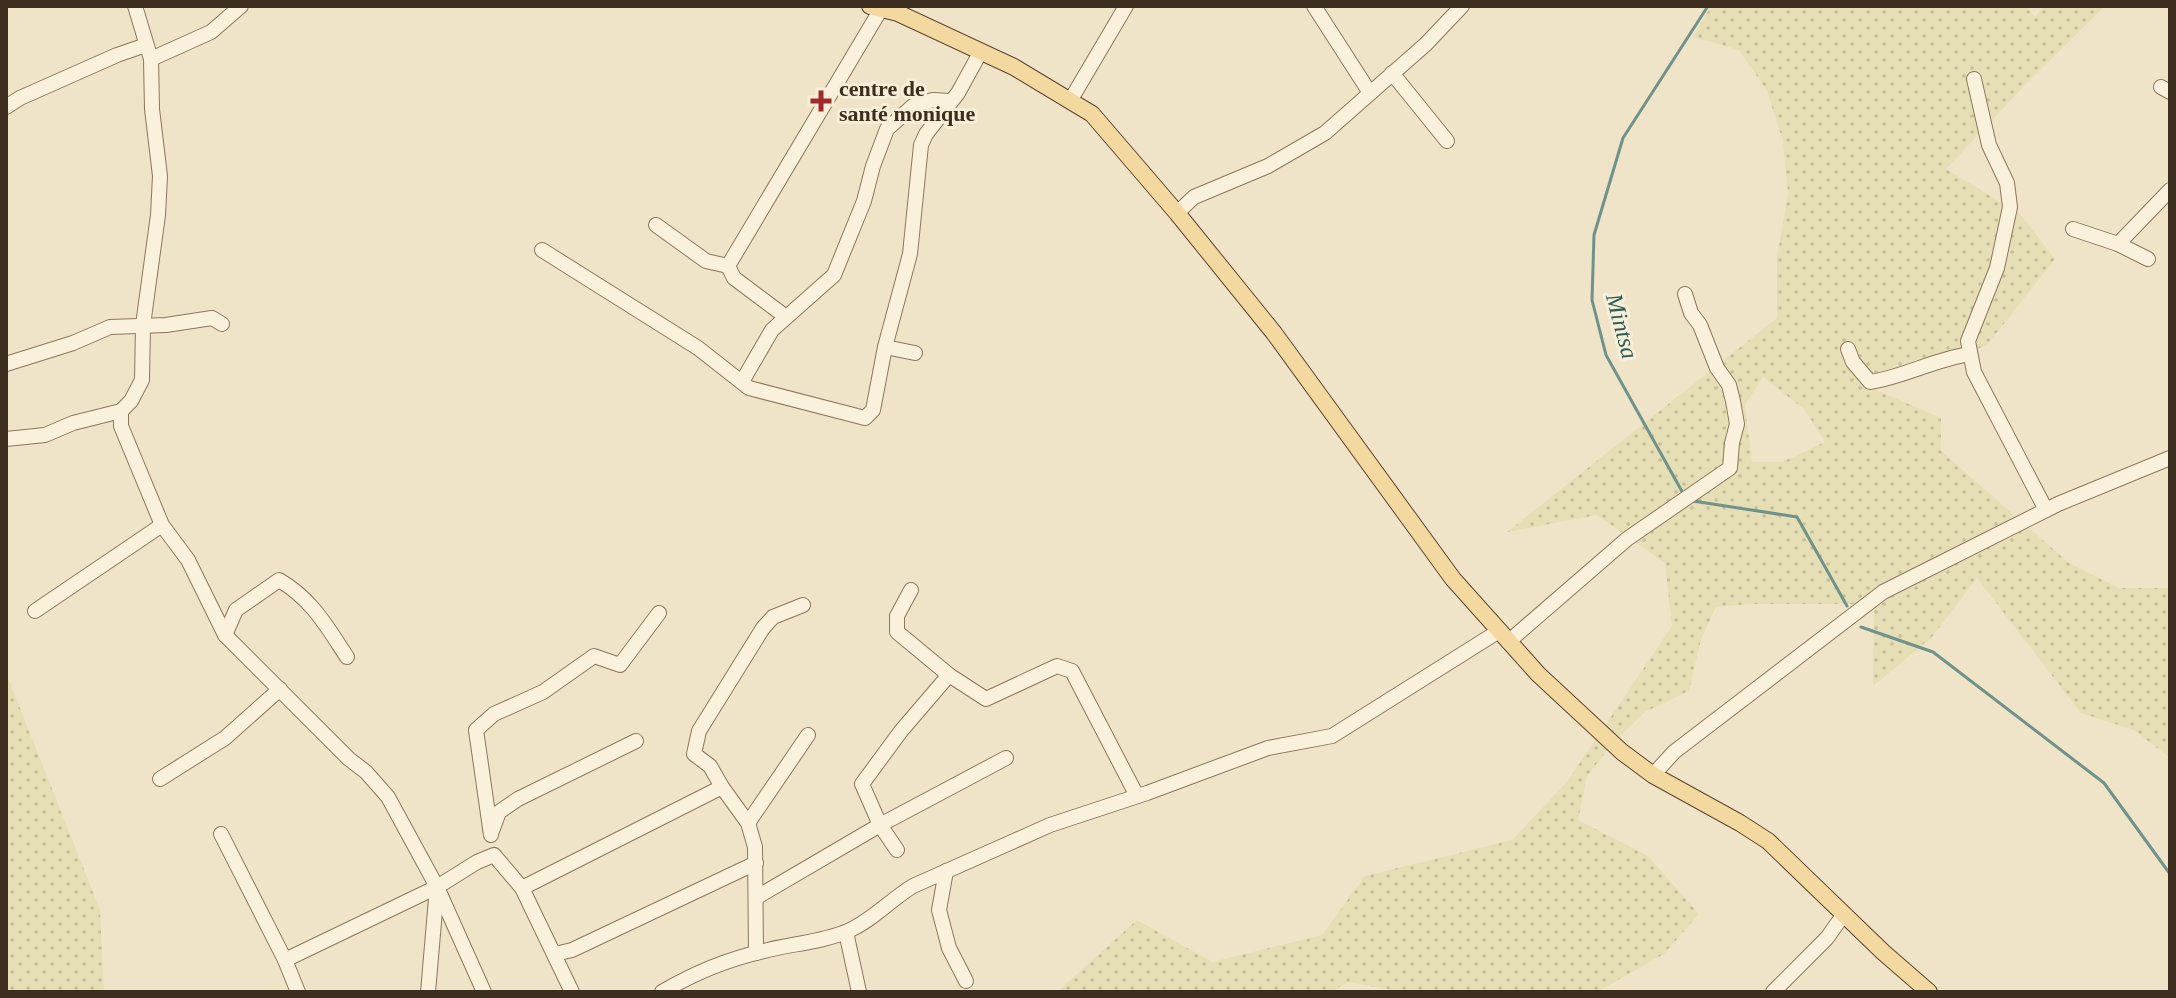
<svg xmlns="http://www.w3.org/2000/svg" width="2176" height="998" viewBox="0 0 2176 998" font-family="Georgia,serif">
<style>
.farmland{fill:url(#farmland-dots);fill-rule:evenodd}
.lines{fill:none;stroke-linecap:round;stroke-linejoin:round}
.stream{stroke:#6f938a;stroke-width:3}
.minor-casing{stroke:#8d765c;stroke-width:16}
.major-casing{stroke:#5b4430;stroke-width:18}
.minor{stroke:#faf1dc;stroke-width:14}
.major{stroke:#f3d9a0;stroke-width:16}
.poi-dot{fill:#9e2a2b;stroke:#f7eed8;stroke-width:3}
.labels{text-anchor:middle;stroke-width:6;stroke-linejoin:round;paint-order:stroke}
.poi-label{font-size:22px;font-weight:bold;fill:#3d2e20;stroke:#f7eed8;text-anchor:start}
.water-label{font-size:24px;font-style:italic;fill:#2f5d5a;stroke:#f7eed8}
</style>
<defs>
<pattern id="farmland-dots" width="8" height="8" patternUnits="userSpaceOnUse" patternTransform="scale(2)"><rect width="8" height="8" fill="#e6deb5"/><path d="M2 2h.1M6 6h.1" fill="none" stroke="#c6bf9b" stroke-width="1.8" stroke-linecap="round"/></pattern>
</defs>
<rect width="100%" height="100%" fill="#f0e4c8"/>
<g class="farmland">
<path d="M1711,6H2026L2035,17L2045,6H2105L2025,85L1946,169L2020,214L2055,259L1987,345L1874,389L1941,418V451L2069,563L2119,588H2170V758L2134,730L2081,713L1977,578L1932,637L1873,686L1874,604H1750L1716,607L1701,639L1689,691L1645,712L1612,744L1587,776L1578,820L1648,856L1699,914L1664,954L1597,992H1403L1347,982L1332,992H1057L1137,920L1212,962L1322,935L1365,876L1512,840L1567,782L1672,626L1665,563L1597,515L1507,532L1777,318V257L1788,194L1783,141L1767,91L1739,50L1693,37ZM1763,377L1805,410L1825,442L1782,462H1752L1745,405Z"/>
<polygon points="6,673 100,910 104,992 6,992"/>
</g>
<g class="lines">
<g class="stream">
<polyline points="1684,495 1606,355 1592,300 1594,235 1623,138 1708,6"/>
<polyline points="1693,501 1797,517 1847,606"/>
<polyline points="1861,627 1933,652 2104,783 2170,874"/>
</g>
<defs>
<g id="minor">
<polyline points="1314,6 1370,93"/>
<polyline points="151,59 211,32 241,6"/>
<polyline points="1392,73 1447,141"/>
<polyline points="1974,79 1989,145 2007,183 2010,207 1997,268 1968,341 1974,372 2046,510"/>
<polyline points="2161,87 2170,92"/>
<polyline points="1070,101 1126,6"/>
<polyline points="6,107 20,98 117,55 146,45"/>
<polyline points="1177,213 1194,197 1268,166 1325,133 1426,44 1462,6"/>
<polyline points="656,225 706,261 728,266"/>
<polyline points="2073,229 2118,244 2148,259"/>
<polyline points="2118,244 2170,190"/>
<polyline points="542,250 698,348 749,388 865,418 873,410 885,347"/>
<polyline points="786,317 734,278 728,266 881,9"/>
<path d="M1848,349L1853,362L1870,382C1904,377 1935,359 1970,354"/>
<polyline points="915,353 885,347 910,254 921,145 926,134 958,93 980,53"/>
<polyline points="6,364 73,343 110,327 166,325 212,318 222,324"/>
<polyline points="743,380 772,330 834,275 864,201 873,166 887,129 913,106 933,100 950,101"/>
<polyline points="6,439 45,435 73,423 121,411"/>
<polyline points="162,525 188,560 225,635 349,759 366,772 388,797 437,887 484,992"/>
<polyline points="911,590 897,616 897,632 949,675 986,699 1057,666 1072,671 1137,796"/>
<polyline points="35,611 162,525 121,426 121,411 131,401 142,380 143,325 158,215 160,176 152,109 151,59 135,6"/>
<path d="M225,635L236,610L279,580C312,599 327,627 347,657"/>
<polyline points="1508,642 1627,539 1730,468 1732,443 1737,424 1733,401 1729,385 1717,368 1700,325 1691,313 1685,294"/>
<polyline points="1653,775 1674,752 1883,592 2058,504 2170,458"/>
<polyline points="160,779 225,738 280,689"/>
<polyline points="722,787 710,766 694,754 699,731 763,628 773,617 803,605"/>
<polyline points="748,823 808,735"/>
<polyline points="492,831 499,812 518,799 636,741"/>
<polyline points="221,834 285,960 298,992"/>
<polyline points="491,835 476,730 494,714 543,692 594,656 620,665 659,613"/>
<polyline points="897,850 880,825 862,784 901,731 949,675"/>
<polyline points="946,871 939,910 949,948 966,981"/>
<polyline points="522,888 722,787 748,823 755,847 756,953"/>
<polyline points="757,897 880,825 1006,758"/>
<polyline points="846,932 859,992"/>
<polyline points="555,954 572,950 756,863"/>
<polyline points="285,960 437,887 477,862 494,855 522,888 572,992"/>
<polyline points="428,992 437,887"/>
<path d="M662,992C694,973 728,959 764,951C790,944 823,942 848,931C873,920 890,900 913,886L1050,825L1147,793L1268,748L1332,736L1499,631"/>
<polyline points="1773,992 1827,938 1844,914"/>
</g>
<polyline id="major" points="870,6 898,13 1014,67 1092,114 1177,213 1274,333 1453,579 1538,674 1622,752 1653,775 1740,823 1768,841 1883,952 1929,992"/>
</defs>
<use href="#minor" class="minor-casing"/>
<use href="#major" class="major-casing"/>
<use href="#minor" class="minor"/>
<use href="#major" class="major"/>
</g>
<path class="poi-dot" d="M817 89h8v8h8v8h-8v8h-8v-8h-8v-8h8z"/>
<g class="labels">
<g class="poi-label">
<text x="839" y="96">centre de<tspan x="839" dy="25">santé monique</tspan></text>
</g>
<g class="water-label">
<text transform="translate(1622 326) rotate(75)" y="8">Mintsa</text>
</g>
</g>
<rect width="2176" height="998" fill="none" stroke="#3d2e20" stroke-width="16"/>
</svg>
